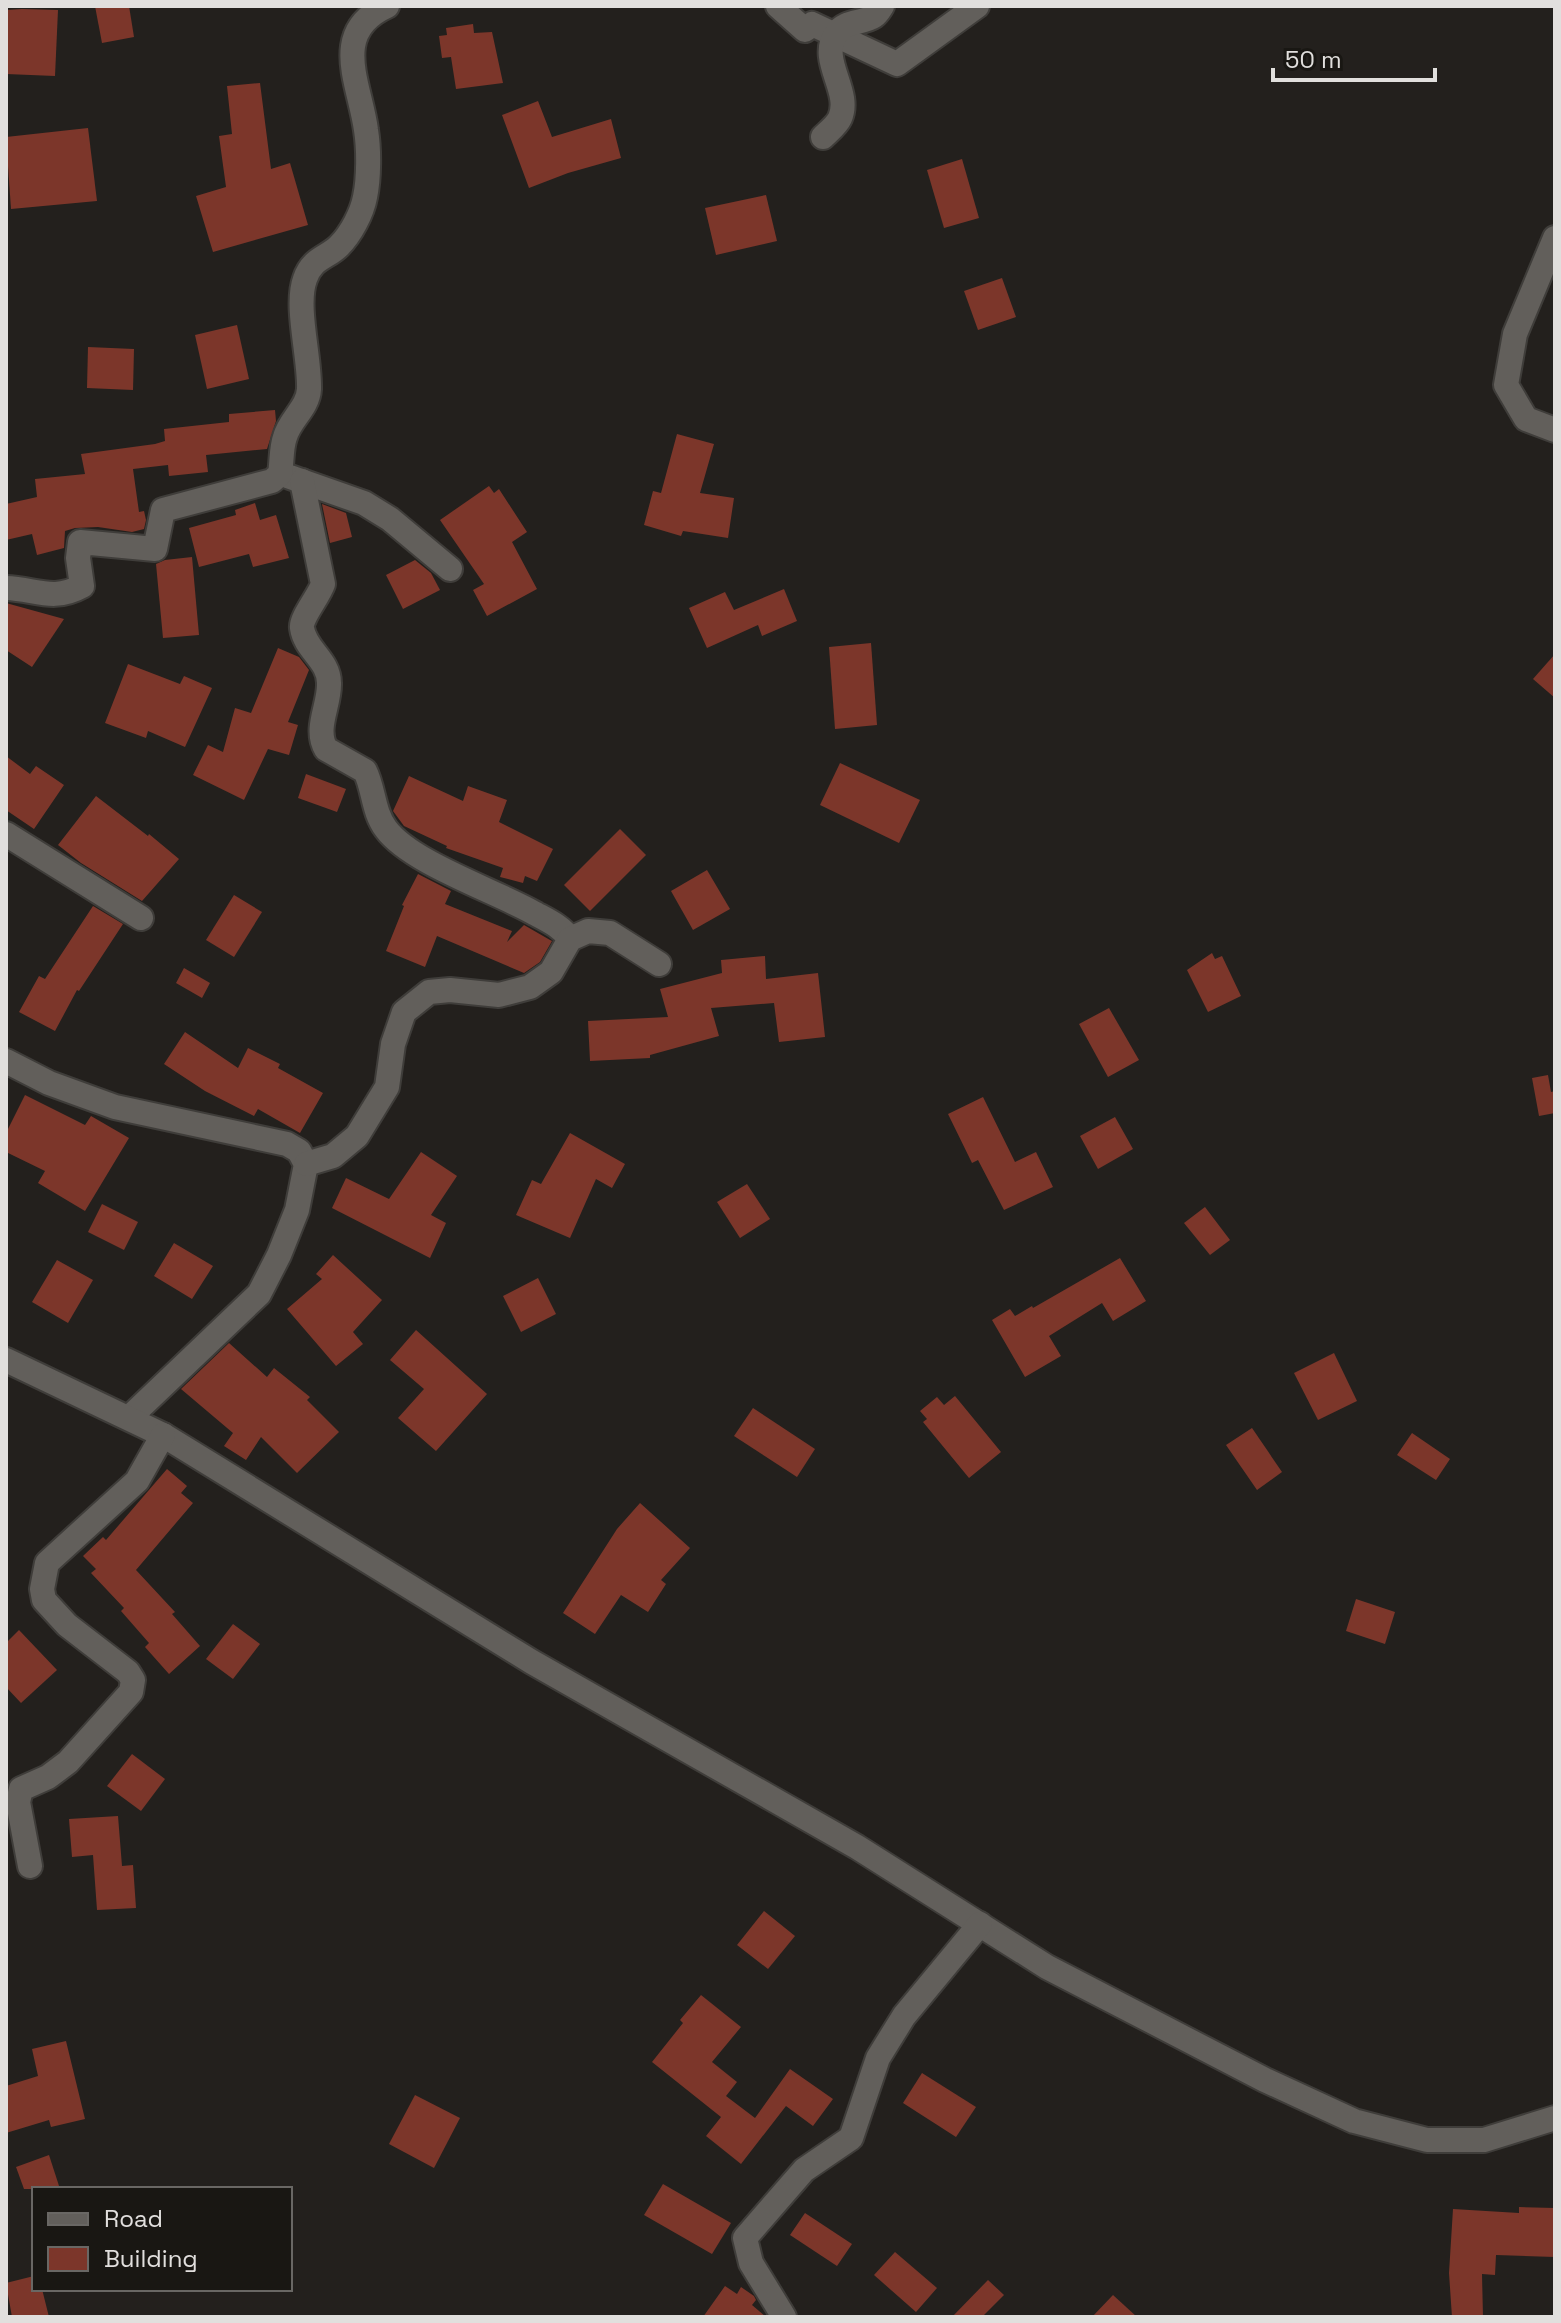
<svg xmlns="http://www.w3.org/2000/svg" width="1561" height="2323" viewBox="0 0 1561 2323" font-family="'Space Grotesk',sans-serif">
<style>
.building{fill:#7c362a}
.lines{fill:none;stroke-linecap:round;stroke-linejoin:round}
.street-casing{stroke:#3f3d3a;stroke-width:28}
.street{stroke:#625f5b;stroke-width:24}
</style>
<rect width="100%" height="100%" fill="#23201d"/>
<g class="building">
<polygon points="95,6 129,6 134,37 102,43"/>
<polygon points="22,9 58,10 55,76 6,74 6,10"/>
<polygon points="473,24 474,33 492,32 503,83 456,89 451,57 442,58 439,36 447,35 446,28"/>
<polygon points="260,83 271,169 290,163 308,225 213,252 196,196 226,187 219,136 232,134 227,86"/>
<polygon points="538,101 552,137 611,119 621,158 568,173 529,188 502,115"/>
<polygon points="88,128 97,201 11,209 6,137"/>
<polygon points="962,159 979,218 944,228 927,170"/>
<polygon points="766,195 777,241 716,255 705,208"/>
<polygon points="1002,278 1016,317 978,330 964,291"/>
<polygon points="237,325 249,379 207,389 195,335"/>
<polygon points="88,347 134,349 133,390 87,388"/>
<polygon points="275,410 276,421 267,449 206,455 208,472 169,476 168,465 133,469 139,512 144,511 146,520 144,529 132,532 98,527 75,528 65,531 64,548 37,555 32,534 6,540 6,504 37,497 35,479 85,474 81,454 155,444 165,441 164,429 229,422 229,414"/>
<polygon points="677,434 714,444 700,493 734,498 728,538 683,531 681,536 644,525 653,491 661,493"/>
<polygon points="489,486 494,493 499,489 527,532 512,542 537,589 487,616 473,590 484,584 440,520"/>
<polygon points="255,503 260,520 276,515 289,558 253,567 249,554 199,567 189,528 236,515 235,510"/>
<polygon points="322,504 346,513 352,537 330,543"/>
<polygon points="192,557 199,635 163,638 156,564 165,560"/>
<polygon points="415,560 431,573 440,590 403,609 386,575"/>
<polygon points="784,589 797,621 762,636 758,625 707,648 689,608 725,592 734,610"/>
<polygon points="6,603 64,619 32,667 6,650"/>
<polygon points="871,643 877,725 835,729 829,647"/>
<polygon points="278,648 299,657 309,670 288,722 298,725 289,755 268,749 244,800 193,775 208,745 223,752 235,708 251,713"/>
<polygon points="1555,654 1555,698 1533,679"/>
<polygon points="128,664 180,684 184,676 212,688 185,747 148,731 146,738 105,723"/>
<polygon points="6,756 30,774 36,766 64,785 34,829 6,810"/>
<polygon points="840,763 920,800 899,843 820,805"/>
<polygon points="306,774 346,789 337,812 298,798"/>
<polygon points="409,776 463,801 468,786 507,800 499,822 553,849 537,881 525,876 523,883 500,877 503,868 446,848 447,846 404,826 393,811"/>
<polygon points="96,796 148,836 149,834 179,859 142,901 81,863 58,845"/>
<polygon points="620,829 646,855 590,911 564,885"/>
<polygon points="707,870 730,909 693,930 671,891"/>
<polygon points="418,874 451,891 445,904 512,931 507,942 524,925 550,940 552,941 540,962 524,973 437,936 425,967 386,951 404,906 402,905"/>
<polygon points="234,895 262,912 234,957 206,940"/>
<polygon points="93,906 123,924 79,991 77,990 55,1031 19,1012 39,976 45,979"/>
<polygon points="1212,953 1215,959 1222,956 1241,996 1208,1012 1187,970"/>
<polygon points="765,956 766,979 818,973 825,1037 779,1042 774,1003 711,1008 719,1036 650,1055 650,1058 590,1061 588,1021 668,1017 660,989 722,973 721,960"/>
<polygon points="184,968 210,983 202,998 176,983"/>
<polygon points="1109,1008 1139,1060 1108,1077 1079,1024"/>
<polygon points="185,1032 238,1068 248,1048 280,1064 278,1068 323,1093 300,1133 258,1109 254,1116 205,1091 164,1064"/>
<polygon points="1548,1075 1551,1092 1555,1091 1555,1113 1539,1116 1532,1078"/>
<polygon points="25,1095 85,1125 91,1116 129,1138 85,1211 38,1183 45,1171 6,1152 6,1133"/>
<polygon points="983,1097 1015,1162 1036,1152 1053,1187 1004,1210 978,1160 972,1163 948,1114"/>
<polygon points="1115,1117 1133,1149 1098,1169 1080,1136"/>
<polygon points="570,1133 625,1164 612,1188 596,1179 570,1238 516,1215 532,1180 541,1184"/>
<polygon points="421,1152 457,1176 431,1215 446,1223 430,1258 332,1208 346,1178 389,1199"/>
<polygon points="747,1184 770,1219 740,1238 717,1202"/>
<polygon points="102,1204 138,1222 124,1250 88,1232"/>
<polygon points="1205,1207 1230,1240 1210,1255 1184,1223"/>
<polygon points="174,1243 213,1266 192,1299 154,1276"/>
<polygon points="333,1255 382,1300 353,1332 363,1344 336,1366 287,1309 322,1279 316,1274"/>
<polygon points="1120,1258 1146,1301 1113,1321 1102,1303 1049,1336 1061,1356 1025,1377 992,1320 1010,1309 1015,1316 1032,1306 1033,1308"/>
<polygon points="57,1260 93,1280 68,1323 32,1302"/>
<polygon points="538,1278 556,1314 521,1332 503,1296"/>
<polygon points="416,1330 487,1394 436,1451 398,1418 424,1389 390,1360"/>
<polygon points="229,1343 267,1377 274,1368 310,1397 307,1400 339,1432 297,1473 261,1437 246,1460 224,1446 233,1433 181,1389"/>
<polygon points="1334,1353 1357,1401 1318,1420 1294,1373"/>
<polygon points="955,1396 1001,1452 969,1478 923,1422 927,1419 920,1411 937,1397 944,1405"/>
<polygon points="753,1408 815,1449 797,1477 734,1436"/>
<polygon points="1252,1428 1282,1472 1257,1490 1226,1445"/>
<polygon points="1412,1433 1450,1459 1436,1480 1397,1455"/>
<polygon points="167,1469 187,1486 181,1493 193,1503 136,1570 175,1612 172,1614 200,1646 169,1674 145,1647 149,1643 121,1611 124,1608 91,1573 96,1569 83,1556 103,1537 106,1540"/>
<polygon points="640,1503 690,1548 661,1580 666,1584 648,1612 621,1595 595,1634 563,1613 617,1529"/>
<polygon points="1356,1599 1395,1612 1385,1644 1346,1631"/>
<polygon points="233,1624 260,1644 233,1679 206,1659"/>
<polygon points="19,1630 57,1670 21,1703 6,1687 6,1643"/>
<polygon points="132,1754 165,1779 141,1811 107,1786"/>
<polygon points="118,1816 122,1866 133,1865 136,1908 97,1910 93,1855 72,1857 69,1819"/>
<polygon points="764,1911 795,1936 768,1969 737,1945"/>
<polygon points="701,1995 741,2027 712,2062 737,2082 726,2096 755,2118 790,2069 833,2099 813,2126 786,2106 741,2164 706,2136 721,2117 652,2062 683,2023 680,2020"/>
<polygon points="66,2041 85,2119 51,2127 49,2120 6,2133 6,2086 38,2076 32,2049"/>
<polygon points="922,2073 976,2107 956,2137 903,2103"/>
<polygon points="415,2095 460,2118 434,2168 389,2144"/>
<polygon points="49,2155 60,2189 24,2189 16,2167"/>
<polygon points="663,2184 731,2223 712,2254 644,2215"/>
<polygon points="1519,2207 1555,2208 1555,2257 1496,2255 1495,2275 1482,2274 1483,2317 1452,2317 1449,2273 1453,2209 1519,2213"/>
<polygon points="805,2213 852,2244 837,2266 790,2235"/>
<polygon points="895,2252 937,2288 916,2312 874,2275"/>
<polygon points="34,2276 34,2289 42,2289 49,2317 12,2317 6,2283"/>
<polygon points="988,2280 1004,2295 982,2317 952,2317"/>
<polygon points="725,2286 737,2294 741,2287 754,2296 756,2300 752,2305 766,2317 703,2317"/>
<polygon points="1113,2295 1137,2317 1092,2317"/>
</g>
<g class="lines">
<defs>
<g id="street">
<polyline points="778,6 805,30 812,24 897,64 977,6"/>
<path d="M823,137C828,132 837,125 840,118C852,91 818,60 836,34C845,20 862,24 874,16C878,13 880,9 882,6"/>
<polyline points="1555,238 1515,334 1506,385 1526,419 1555,430"/>
<polyline points="290,477 364,503 390,519 450,569"/>
<path d="M302,481L323,584C319,596 300,619 302,628C305,650 329,660 329,683C330,705 314,728 326,749L365,771C374,789 373,812 386,829C411,863 496,891 536,914C549,921 562,927 570,939"/>
<path d="M6,588C36,589 53,602 82,586L78,558L80,542L155,549L163,510L272,481L280,474C282,462 281,448 285,437C290,419 308,408 309,389C310,357 295,306 305,279C312,258 327,258 339,246C351,234 362,213 365,197C369,178 369,149 366,130C360,84 329,32 387,6"/>
<polyline points="6,834 141,918"/>
<polyline points="6,1061 49,1083 115,1107 287,1144 299,1151 306,1164 297,1210 279,1255 259,1294 130,1417"/>
<polyline points="306,1164 333,1156 357,1136 387,1087 393,1044 404,1012 429,992 450,990 499,995 530,987 551,972 570,939 588,931 610,933 659,964"/>
<polyline points="6,1360 163,1435 532,1662 857,1847 1047,1967 1265,2080 1354,2121 1427,2140 1484,2140 1555,2118"/>
<polyline points="30,1866 18,1802 21,1789 48,1777 68,1762 131,1692 133,1680 128,1672 67,1625 44,1600 42,1589 47,1563 137,1481 163,1435"/>
<polyline points="784,2317 751,2263 745,2238 804,2170 851,2138 878,2058 904,2016 980,1924"/>
</g>
</defs>
<use href="#street" class="street-casing"/>
<use href="#street" class="street"/>
</g>
<rect width="1561" height="2323" fill="none" stroke="#e1dfdd" stroke-width="16"/>
<rect x="32" y="2187" width="260" height="104" fill="#191713" stroke="#696764" stroke-width="2"/>
<rect x="48" y="2213" width="40" height="12" fill="#625f5b" stroke="#696764" stroke-width="2"/>
<text x="104" y="2227" font-size="24" fill="#e1dfdd">Road</text>
<rect x="48" y="2247" width="40" height="24" fill="#7c362a" stroke="#696764" stroke-width="2"/>
<text x="104" y="2267" font-size="24" fill="#e1dfdd">Building</text>
<path d="M1273 68v12h162v-12" fill="none" stroke="#e1dfdd" stroke-width="4"/>
<text x="1285" y="68" font-size="24" fill="#e1dfdd" stroke="#191713" stroke-width="6" paint-order="stroke">50 m</text>
</svg>
